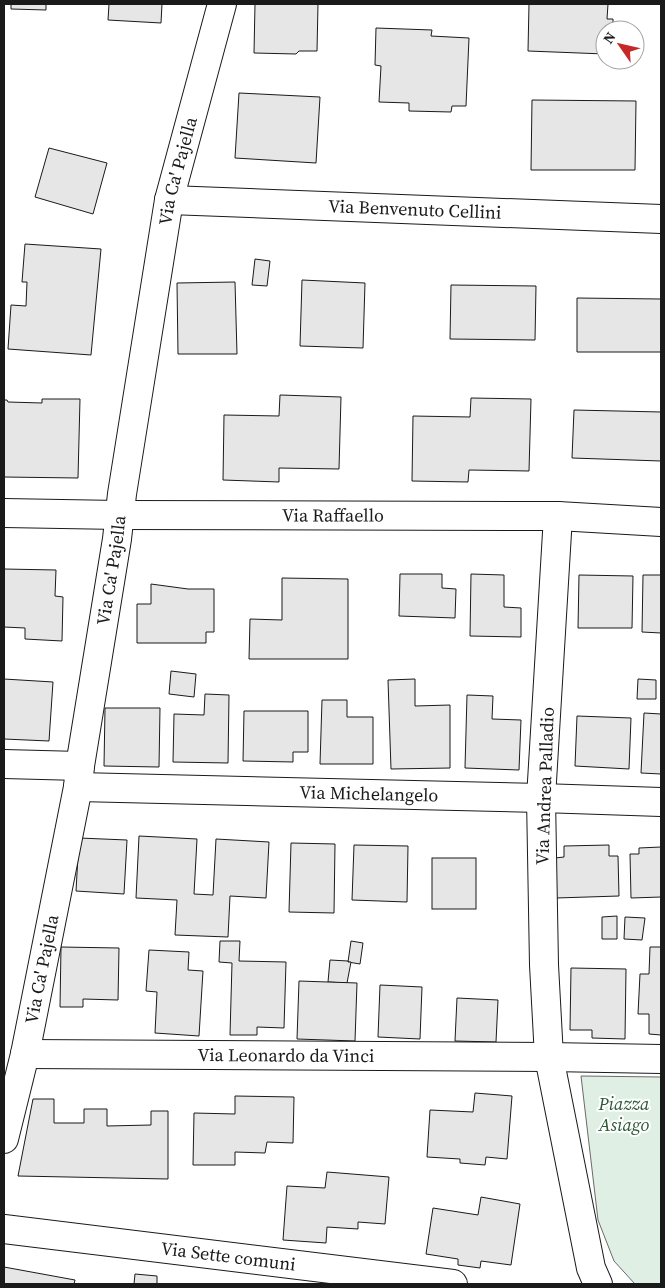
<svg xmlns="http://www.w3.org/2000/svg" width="665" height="1288" viewBox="0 0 665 1288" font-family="'Source Serif 4',serif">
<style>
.green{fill:#e0efe3;stroke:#6a6a6a}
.building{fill:#e6e6e6;stroke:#1a1a1a}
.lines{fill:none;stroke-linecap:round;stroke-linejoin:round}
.minor-casing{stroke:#1a1a1a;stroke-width:30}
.major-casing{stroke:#1a1a1a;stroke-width:30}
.minor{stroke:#fff;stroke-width:28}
.major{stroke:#fff;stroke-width:28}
.labels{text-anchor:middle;stroke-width:4;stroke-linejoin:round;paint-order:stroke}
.street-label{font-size:18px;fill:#1a1a1a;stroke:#fff}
.park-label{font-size:18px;font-style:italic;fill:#2b5a34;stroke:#fff}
</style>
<rect width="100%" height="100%" fill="#fff"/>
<polygon class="green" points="581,1076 661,1077 661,1284 635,1284 614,1261 598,1220"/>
<g class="building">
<polygon points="11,4 46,4 46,10 11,9"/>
<polygon points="109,4 162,4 161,23 108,20"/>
<polygon points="255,4 318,4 317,51 299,51 296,54 254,53"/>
<polygon points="529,4 608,4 607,19 613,19 613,30 605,30 605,54 528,51"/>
<polygon points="376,28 432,30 431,36 469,38 466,106 452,106 451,112 409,111 409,103 379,102 381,66 375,65"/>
<polygon points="239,93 320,97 316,163 235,158"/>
<polygon points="532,100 636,101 635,170 531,170"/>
<polygon points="49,148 107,163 93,214 35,197"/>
<polygon points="25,244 101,249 91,355 8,349 11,305 26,306 27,282 22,282"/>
<polygon points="255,259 270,261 267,286 252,285"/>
<polygon points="302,280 365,283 363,348 300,346"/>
<polygon points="235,282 237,354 178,354 177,283"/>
<polygon points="451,285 536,286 535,340 450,339"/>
<polygon points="577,298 661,299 661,352 577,352"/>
<polygon points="280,395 341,397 339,469 279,468 279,482 223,480 224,415 279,416"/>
<polygon points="471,398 531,399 529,471 469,470 468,482 412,481 413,416 470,417"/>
<polygon points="42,399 80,399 78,478 4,477 4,400 7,400 8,402 42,403"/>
<polygon points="574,410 661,412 661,461 572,458"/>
<polygon points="4,569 56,570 55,596 63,597 62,641 25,639 25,628 4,627"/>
<polygon points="400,574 442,574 442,588 456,589 455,618 399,616"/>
<polygon points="471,574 504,575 504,607 521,608 521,637 470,636"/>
<polygon points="579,575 633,576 632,628 578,628"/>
<polygon points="643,575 661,575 661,633 642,632"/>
<polygon points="282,578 348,579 348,659 249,659 250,619 282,620"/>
<polygon points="151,584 188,589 214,589 214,632 206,632 206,643 137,643 137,604 151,604"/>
<polygon points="171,671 196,674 194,697 169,694"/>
<polygon points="4,679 53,682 49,741 4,739"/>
<polygon points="415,679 415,706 450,705 450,768 391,769 388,680"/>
<polygon points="638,679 656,680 656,699 637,699"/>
<polygon points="205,694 229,695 228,763 173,762 174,714 204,715"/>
<polygon points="467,695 493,696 492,719 521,720 519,770 465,768"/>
<polygon points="322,700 347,700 347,717 373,717 373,764 320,764"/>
<polygon points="105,708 160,708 159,767 104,766"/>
<polygon points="244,711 308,711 308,752 293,752 293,762 243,761"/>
<polygon points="644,713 661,714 661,774 641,773"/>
<polygon points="577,716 631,718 629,769 575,766"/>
<polygon points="139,836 197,839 194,894 213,895 216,839 269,842 266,898 230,896 228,937 175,935 177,900 136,898"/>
<polygon points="79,838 127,840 124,894 76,891"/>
<polygon points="291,843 335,844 334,913 289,912"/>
<polygon points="354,845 408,846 407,902 352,900"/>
<polygon points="609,845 609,856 618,856 619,896 556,898 555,858 564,857 564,846"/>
<polygon points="661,847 661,897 631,898 630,854 639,854 639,848"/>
<rect x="432" y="858" width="44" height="51"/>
<polygon points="617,916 617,939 602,939 602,917"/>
<polygon points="625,917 645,918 642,940 624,939"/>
<polygon points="220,941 240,941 239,961 286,962 284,1028 257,1027 257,1035 230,1035 232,963 219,962"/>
<polygon points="351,941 363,943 360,964 348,962"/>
<polygon points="61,947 119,948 118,1000 83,999 83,1007 60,1007"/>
<polygon points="650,947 661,947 661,1035 649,1034 649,1014 638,1014 640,974 649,974"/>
<polygon points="149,950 189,952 188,970 203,971 199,1036 155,1033 157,992 146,991"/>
<polygon points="330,960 348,961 348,962 351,962 347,983 328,982"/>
<polygon points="571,968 626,969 625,1039 592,1038 592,1030 570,1030"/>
<polygon points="299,981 357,983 355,1041 297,1039"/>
<polygon points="380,985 422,987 420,1039 378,1037"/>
<polygon points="457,998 498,1000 496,1042 455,1041"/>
<polygon points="475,1093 512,1096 507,1159 486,1157 485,1165 460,1163 460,1159 427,1157 430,1110 473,1112"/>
<polygon points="235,1096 294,1097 293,1143 267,1142 265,1153 235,1152 235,1165 193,1165 194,1113 235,1114"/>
<polygon points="33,1099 54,1099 54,1123 84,1123 84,1109 107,1109 107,1126 151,1125 151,1111 168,1111 168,1179 18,1176"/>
<polygon points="327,1172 389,1177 385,1224 358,1222 358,1229 327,1227 326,1243 283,1240 287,1186 325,1188"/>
<polygon points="481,1197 520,1204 511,1265 481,1261 480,1268 458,1265 458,1259 426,1254 433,1208 478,1215"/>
<polygon points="4,1267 75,1280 74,1284 4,1284"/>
<polygon points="135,1274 157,1276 157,1284 134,1284"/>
</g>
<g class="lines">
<defs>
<g id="minor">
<path id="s1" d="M169,200L661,219"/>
<polyline points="558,516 541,798 544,965 549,1057 591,1268 598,1284"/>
<polyline points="4,764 80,766"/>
<path id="s2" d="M78,787L541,798L661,802"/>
<path id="s3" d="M25,1054L549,1057L661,1059"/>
<path id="s4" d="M4,1139L25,1054L78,787L80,766L117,539L122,494L169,200L222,4"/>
<path id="s5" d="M4,1229L453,1284"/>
</g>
<g id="major">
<path id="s6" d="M4,513L119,515L558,516L661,522"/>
</g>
</defs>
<use href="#minor" class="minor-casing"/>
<use href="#major" class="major-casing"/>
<use href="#minor" class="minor"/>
<use href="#major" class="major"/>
</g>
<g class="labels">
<g class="street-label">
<text dy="6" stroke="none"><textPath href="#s4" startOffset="984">Via Ca' Pajella</textPath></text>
<text dy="6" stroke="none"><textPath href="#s1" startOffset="246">Via Benvenuto Cellini</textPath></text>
<text dy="6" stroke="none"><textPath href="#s6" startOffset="329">Via Raffaello</textPath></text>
<text dy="6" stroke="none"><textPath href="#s4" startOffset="579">Via Ca' Pajella</textPath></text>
<text transform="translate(545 786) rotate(-88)" y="6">Via Andrea Palladio</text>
<text dy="6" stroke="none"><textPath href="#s2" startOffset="291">Via Michelangelo</textPath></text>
<text dy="6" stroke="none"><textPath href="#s4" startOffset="174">Via Ca' Pajella</textPath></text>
<text dy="6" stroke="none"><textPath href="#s3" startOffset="261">Via Leonardo da Vinci</textPath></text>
<text dy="6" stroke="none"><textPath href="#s5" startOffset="226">Via Sette comuni</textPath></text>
</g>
<g class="park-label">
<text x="624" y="1110">Piazza<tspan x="624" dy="21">Asiago</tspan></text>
</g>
</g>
<rect width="665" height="1288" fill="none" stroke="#1a1a1a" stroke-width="10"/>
<g transform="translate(620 45) rotate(304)"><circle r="24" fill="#ffffff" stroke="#a3a3a3"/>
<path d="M0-4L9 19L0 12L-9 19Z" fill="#c62828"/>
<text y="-8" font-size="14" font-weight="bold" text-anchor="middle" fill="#1a1a1a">N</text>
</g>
</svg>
